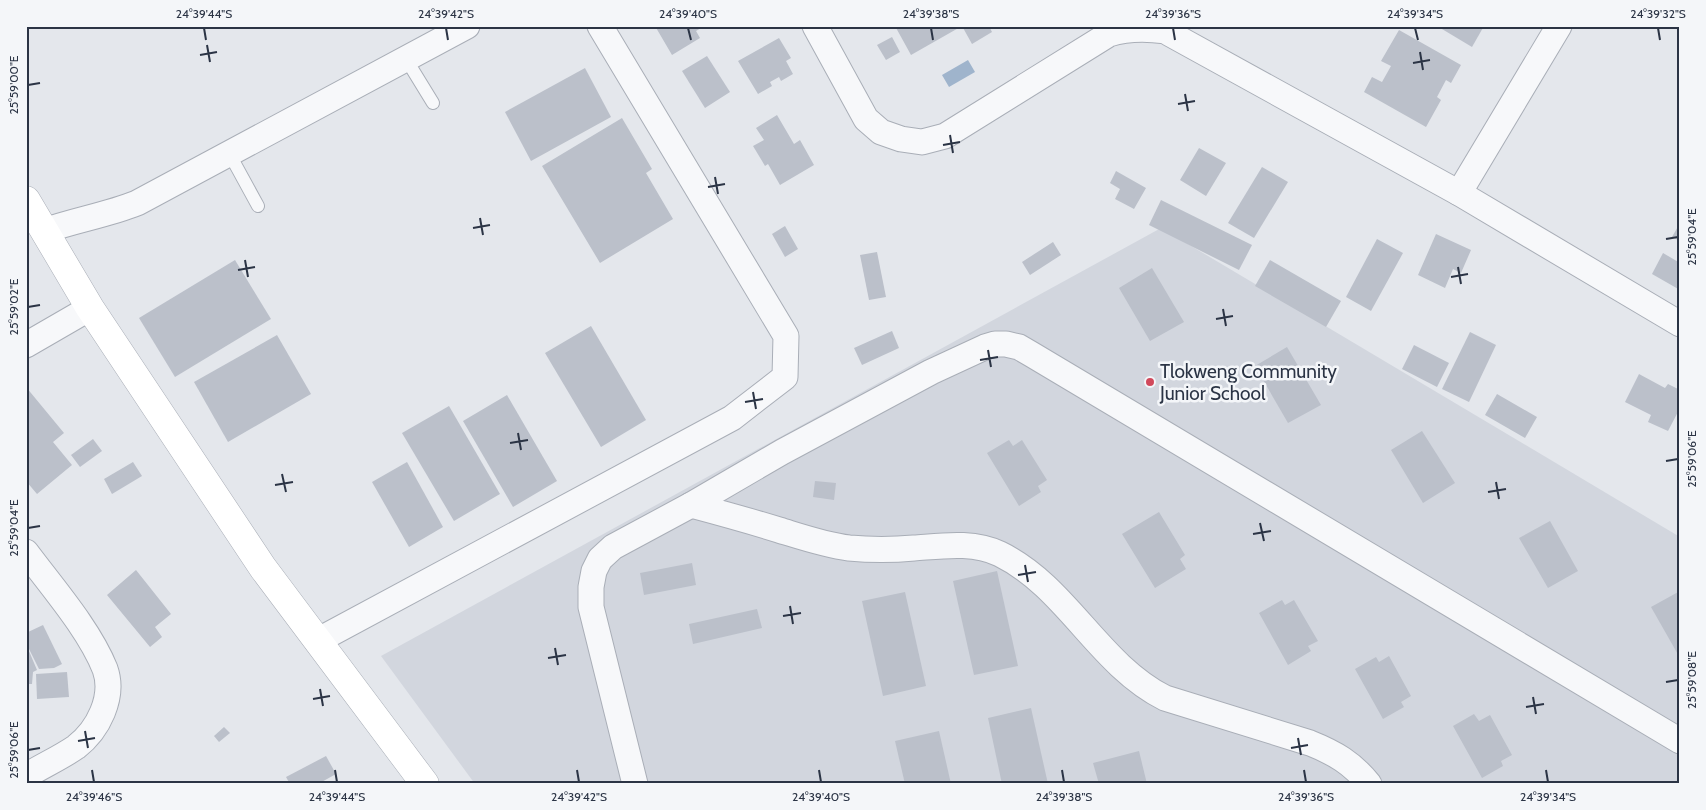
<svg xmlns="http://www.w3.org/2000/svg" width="1706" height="810" viewBox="0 0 1706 810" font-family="Cabin,sans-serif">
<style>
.built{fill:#d2d6de}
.water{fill:#9fb4cc}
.building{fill:#bbc0ca}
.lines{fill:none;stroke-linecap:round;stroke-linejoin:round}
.lane-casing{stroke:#a9aeb7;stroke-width:14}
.street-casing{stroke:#a9aeb7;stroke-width:27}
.secondary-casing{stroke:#a9aeb7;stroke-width:29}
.lane{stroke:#f7f8fa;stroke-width:12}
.street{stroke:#f7f8fa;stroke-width:25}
.secondary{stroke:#fff;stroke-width:28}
.ticks{fill:none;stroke:#2b3445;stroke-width:2}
.poi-dot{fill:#d1495b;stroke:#f4f6f9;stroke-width:2}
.labels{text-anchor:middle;stroke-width:5;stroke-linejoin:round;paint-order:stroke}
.poi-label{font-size:19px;fill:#2b3445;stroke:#f4f6f9;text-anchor:start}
.neatline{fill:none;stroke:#2b3445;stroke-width:2}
.ticks-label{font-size:12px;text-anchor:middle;fill:#2b3445}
</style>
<rect width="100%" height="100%" fill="#e4e7ec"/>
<polygon class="built" points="1161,228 1680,537 1680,784 475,784 381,656"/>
<polygon class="water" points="968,60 975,72 949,87 942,75"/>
<g class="building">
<polygon points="655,26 700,26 701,28 696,31 700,38 672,55"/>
<polygon points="895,26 989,26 992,32 972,44 962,26 911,55"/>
<polygon points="1437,26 1484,26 1472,47"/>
<polygon points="1399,30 1461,65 1451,83 1446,80 1437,97 1441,100 1426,127 1364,92 1372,77 1382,82 1391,66 1381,61"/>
<polygon points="892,37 900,52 886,60 877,45"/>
<polygon points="779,38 791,58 786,61 793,74 781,81 779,77 770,82 772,86 758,94 738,61"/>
<polygon points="707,56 730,92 705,108 682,71"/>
<polygon points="585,68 611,117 531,161 505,112"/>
<polygon points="777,115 794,144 800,140 814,165 780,185 768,164 765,166 753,146 764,140 756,128"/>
<polygon points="622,118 652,169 646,173 673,219 600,263 542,166"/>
<polygon points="1199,148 1226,163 1206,196 1180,180"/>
<polygon points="1262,167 1288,182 1254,238 1228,223"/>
<polygon points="1116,171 1146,188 1134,209 1115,199 1120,189 1110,183"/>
<polygon points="1161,200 1252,245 1239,270 1149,225"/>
<polygon points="1680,223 1680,241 1672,237"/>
<polygon points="785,226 798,249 785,257 772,234"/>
<polygon points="1436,234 1471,250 1461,273 1453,269 1445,288 1418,275"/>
<polygon points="1377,239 1403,253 1371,311 1346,297"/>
<polygon points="1053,242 1061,255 1030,275 1022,262"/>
<polygon points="877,252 886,297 869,300 860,255"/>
<polygon points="1663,253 1680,263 1680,290 1652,274"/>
<polygon points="235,260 271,319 175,377 139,318"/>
<polygon points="1270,260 1341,301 1326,327 1255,286"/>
<polygon points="1152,268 1184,322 1150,341 1119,288"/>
<polygon points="591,326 646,420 601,447 545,353"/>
<polygon points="892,331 899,348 862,365 854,348"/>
<polygon points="1470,332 1496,345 1469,402 1442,389"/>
<polygon points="277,335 311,394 228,442 194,382"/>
<polygon points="1414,345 1449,363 1437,387 1402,369"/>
<polygon points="1287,347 1321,405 1288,423 1255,366"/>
<polygon points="1639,374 1665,388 1668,384 1680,390 1680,408 1668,431 1648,422 1651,415 1625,402"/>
<polygon points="26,387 64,433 53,442 72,465 37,494 26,481"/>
<polygon points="1497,394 1537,417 1525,438 1485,415"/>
<polygon points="507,395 557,481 513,507 463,421"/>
<polygon points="449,406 500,494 454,521 402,433"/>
<polygon points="1422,431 1455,483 1423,503 1391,450"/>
<polygon points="93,439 102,451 80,467 71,455"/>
<polygon points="1009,440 1013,446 1022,440 1047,480 1038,486 1041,492 1019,506 987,453"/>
<polygon points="133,462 142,476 112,494 104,479"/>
<polygon points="407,462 443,527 409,547 372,482"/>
<polygon points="815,481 836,483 834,500 813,497"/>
<polygon points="1159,512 1185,555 1180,559 1186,569 1155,588 1122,534"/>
<polygon points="1550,521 1578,571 1548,588 1519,538"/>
<polygon points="692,563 696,585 644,595 640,573"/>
<polygon points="136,570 171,614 155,627 162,637 150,647 107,595"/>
<polygon points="997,571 1018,666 974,675 953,581"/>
<polygon points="1680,591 1680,658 1651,607"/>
<polygon points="905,592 926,686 883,696 862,601"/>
<polygon points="1282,600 1285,605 1294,600 1318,641 1308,646 1311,651 1288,665 1259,613"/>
<polygon points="757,609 762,628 693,644 689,624"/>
<polygon points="43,625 62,664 54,668 39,669 26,643 26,633"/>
<polygon points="26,644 37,670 33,672 32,684 26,684"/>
<polygon points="1389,656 1411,696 1401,702 1404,707 1383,719 1355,669 1376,657 1379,662"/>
<polygon points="67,672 69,697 37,699 36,674"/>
<polygon points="1031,708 1048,784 1002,784 988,718"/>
<polygon points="1474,714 1479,721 1490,715 1512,755 1501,761 1503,766 1482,778 1453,726"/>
<polygon points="224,727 230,733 219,742 214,736"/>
<polygon points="939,731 951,784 905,784 895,741"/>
<polygon points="1139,751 1147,784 1099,784 1093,763"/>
<polygon points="326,756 336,774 318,784 290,784 286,777"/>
</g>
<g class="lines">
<defs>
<g id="lane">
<polyline points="406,59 433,103"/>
<polyline points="229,153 258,206"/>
</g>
<g id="street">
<path d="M815,26L866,119L881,132L901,139L922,142L945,136L1109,34C1128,28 1145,28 1165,31L1459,193L1680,324"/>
<polyline points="1459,193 1559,26"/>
<path d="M44,231C75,220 107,215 137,203L467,26"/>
<polyline points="26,345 90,308"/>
<path d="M691,505C721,513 750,521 779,530C802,537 825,545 849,548C870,550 893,550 914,548C942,546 973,541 1000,554C1067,587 1098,664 1165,698L1310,743C1335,753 1352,763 1369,784"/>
<path d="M26,552C52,587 89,629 105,669C115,697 98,730 76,747C60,758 42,766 26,776"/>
<polyline points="317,641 732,418 785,377 786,336 600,26"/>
<polyline points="635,784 591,607 591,587 594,571 600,559 613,547 691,505 782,452 931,372 985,347 995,344 1006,344 1019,347 1031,354 1680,741"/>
</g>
<polyline id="secondary" points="26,200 90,308 263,568 425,784"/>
</defs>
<use href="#lane" class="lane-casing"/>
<use href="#street" class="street-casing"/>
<use href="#secondary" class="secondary-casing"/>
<use href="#lane" class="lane"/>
<use href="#street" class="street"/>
<use href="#secondary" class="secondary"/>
</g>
<path class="ticks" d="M204,28L206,40M446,28L448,40M688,28L691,40M931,28L933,40M1173,28L1175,40M1415,28L1418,40M1658,28L1660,40M207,45L210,62M1420,52L1423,70M200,55L217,52M1413,63L1430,60M28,85L40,83M1185,94L1188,111M1178,104L1195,101M950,135L953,153M943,145L960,142M715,177L718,194M708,187L725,184M480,218L483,235M473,228L490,225M1666,239L1678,237M245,260L248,277M1458,267L1461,284M238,270L255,267M1451,277L1468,274M28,307L40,305M1223,309L1226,326M1216,319L1233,316M988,350L991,367M980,360L998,357M753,392L756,409M745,402L763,399M518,433L521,450M510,443L528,440M1666,461L1678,459M282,474L286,492M1496,482L1499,499M275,485L293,482M1488,492L1506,489M1260,523L1264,541M28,528L40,526M1253,534L1271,531M1025,565L1028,582M1018,575L1036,572M790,606L793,624M783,616L801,613M555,648L558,665M548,658L566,655M1666,682L1678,680M320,689L323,706M1533,697L1536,714M313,699L330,696M1526,707L1544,704M85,731L88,748M1298,738L1301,755M78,741L95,738M1291,748L1308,745M28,750L40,748M92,770L94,782M335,770L337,782M577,770L579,782M819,770L821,782M1062,770L1064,782M1304,770L1306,782M1546,770L1548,782"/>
<circle class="poi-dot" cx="1150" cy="382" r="5"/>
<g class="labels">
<g class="poi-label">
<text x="1160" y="378">Tlokweng Community<tspan x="1160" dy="22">Junior School</tspan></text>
</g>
</g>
<rect width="1706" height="810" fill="none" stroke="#f4f6f9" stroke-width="55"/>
<rect x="28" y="28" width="1650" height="754" class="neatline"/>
<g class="ticks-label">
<text x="204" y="18">24°39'44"S</text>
<text x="446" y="18">24°39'42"S</text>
<text x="688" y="18">24°39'40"S</text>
<text x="931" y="18">24°39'38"S</text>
<text x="1173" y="18">24°39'36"S</text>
<text x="1415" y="18">24°39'34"S</text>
<text x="1658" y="18">24°39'32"S</text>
<text transform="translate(14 85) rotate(-90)" y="4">25°59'00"E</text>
<text transform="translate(1692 237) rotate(-90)" y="4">25°59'04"E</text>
<text transform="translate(14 307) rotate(-90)" y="4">25°59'02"E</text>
<text transform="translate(1692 459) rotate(-90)" y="4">25°59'06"E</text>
<text transform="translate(14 528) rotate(-90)" y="4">25°59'04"E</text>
<text transform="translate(1692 680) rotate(-90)" y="4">25°59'08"E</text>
<text transform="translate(14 750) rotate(-90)" y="4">25°59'06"E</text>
<text x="94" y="801">24°39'46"S</text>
<text x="337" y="801">24°39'44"S</text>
<text x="579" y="801">24°39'42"S</text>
<text x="821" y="801">24°39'40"S</text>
<text x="1064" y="801">24°39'38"S</text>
<text x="1306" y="801">24°39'36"S</text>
<text x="1548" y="801">24°39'34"S</text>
</g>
</svg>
